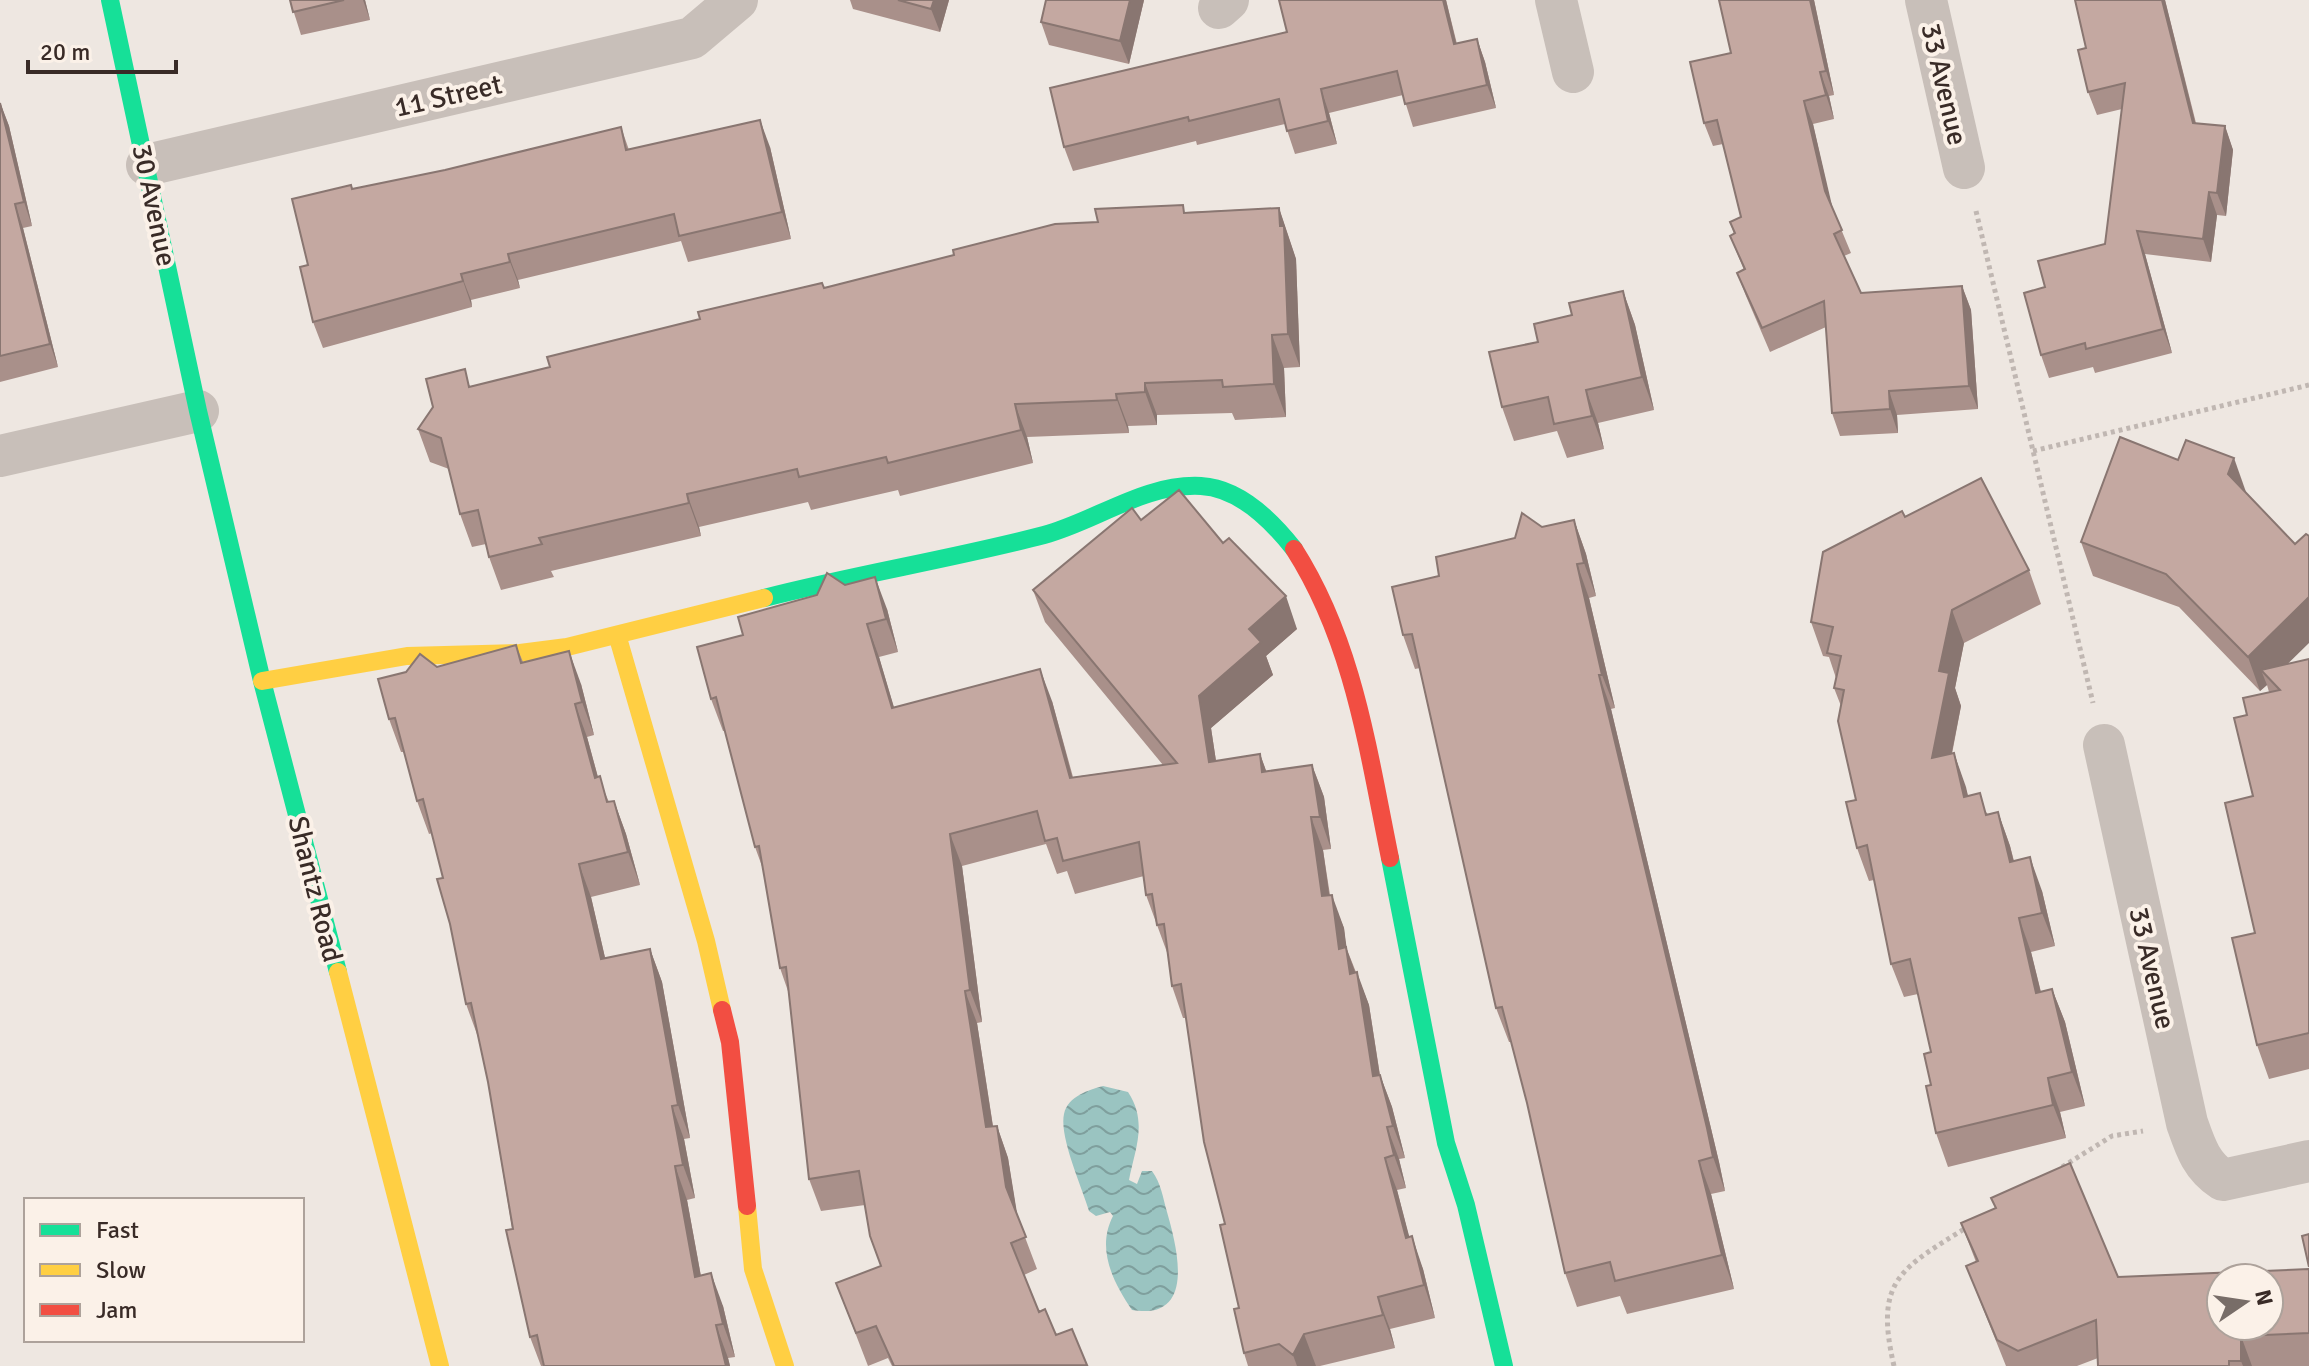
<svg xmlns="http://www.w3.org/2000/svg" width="2309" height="1366" viewBox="0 0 2309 1366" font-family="Signika,sans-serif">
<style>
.water{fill:url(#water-waves)}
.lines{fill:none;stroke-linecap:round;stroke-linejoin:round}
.path{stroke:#c0b7b2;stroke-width:5;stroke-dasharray:4 4;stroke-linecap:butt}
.street{stroke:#c8bfb9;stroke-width:42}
.fast{stroke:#16e098;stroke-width:18}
.slow{stroke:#ffcf43;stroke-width:18}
.jam{stroke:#f24e42;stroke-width:18}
.wall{fill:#a9908a}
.shaded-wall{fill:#897671}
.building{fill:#c4a8a1;stroke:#897671;stroke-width:2;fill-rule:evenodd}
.labels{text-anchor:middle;stroke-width:8;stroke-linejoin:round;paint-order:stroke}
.street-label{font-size:28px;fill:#392b27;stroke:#fbf1e8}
</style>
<defs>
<pattern id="water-waves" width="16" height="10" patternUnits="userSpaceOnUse" patternTransform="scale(2)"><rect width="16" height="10" fill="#9ac4c1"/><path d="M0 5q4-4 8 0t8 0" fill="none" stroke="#7f9f9d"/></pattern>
</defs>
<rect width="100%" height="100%" fill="#eee7e1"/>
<path class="water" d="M1103,1086L1128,1092C1148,1122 1135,1149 1129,1180L1137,1184L1142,1171H1152C1161,1183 1163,1198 1167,1212C1177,1247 1197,1321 1132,1310C1113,1282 1096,1249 1113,1216L1110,1212L1096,1216L1089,1211C1082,1187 1059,1137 1064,1114C1068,1096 1089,1090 1103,1086Z"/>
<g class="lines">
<g class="path">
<polyline points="1976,211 2093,703"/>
<polyline points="2033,451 2309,385"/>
<polyline points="2062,1167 2112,1136 2143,1131"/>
<path d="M1894,1366C1874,1280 1900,1269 1969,1226"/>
</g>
<g class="street">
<polyline points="1556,0 1573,72"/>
<polyline points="1926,0 1964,168"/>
<polyline points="1219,8 1228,0"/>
<polyline points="147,165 692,38 737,0"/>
<polyline points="0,456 198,411"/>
<path d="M2104,745L2187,1123C2195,1146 2201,1166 2223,1180L2309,1161"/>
</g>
<g class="fast">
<polyline points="110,0 198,411 262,681 338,972"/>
<path d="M764,598C857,574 952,559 1044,535C1096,521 1145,483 1201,486C1239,488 1272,521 1294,549"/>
<polyline points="1390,858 1446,1143 1466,1205 1504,1366"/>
</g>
<g class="slow">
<polyline points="618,638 706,941 722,1010"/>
<polyline points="262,681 407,656 520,653 567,647 764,598"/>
<polyline points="338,972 440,1366"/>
<polyline points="747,1206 753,1269 785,1366"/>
</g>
<g class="jam">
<path d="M1294,549C1354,643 1368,751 1390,858"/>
<polyline points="722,1010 730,1042 747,1206"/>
</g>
</g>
<g class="wall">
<polygon points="290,0 365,0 370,20 301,35"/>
<polygon points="850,0 949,0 940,32 853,9"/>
<polygon points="1144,0 1129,64 1049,45 1041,22"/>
<polygon points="1279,0 1446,0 1457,44 1477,39 1485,62 1496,108 1413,127 1403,95 1329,113 1337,144 1295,154 1285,124 1197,145 1196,141 1073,171 1064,147 1287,32"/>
<polygon points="1719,0 1814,0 1834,95 1829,96 1834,119 1813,124 1831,205 1851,253 1844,256 1861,293 1962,286 1971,310 1978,409 1897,415 1898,433 1840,436 1832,413 1826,327 1770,352 1746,296 1737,273 1744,270 1730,236 1734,234 1730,222 1741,217 1723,144 1713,146 1704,123 1731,53"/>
<polygon points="2075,0 2165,0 2196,123 2225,126 2233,150 2226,216 2217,215 2211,262 2145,254 2172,353 2095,373 2093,367 2049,378 2041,355 2045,287 2105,244 2122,109 2097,115 2088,92 2086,48"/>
<polygon points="0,103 9,126 32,226 23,228 58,367 0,382"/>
<polygon points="621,127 629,150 770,147 791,239 688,262 681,241 518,280 520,288 471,300 472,307 323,348 313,322 308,265 353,189 445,170"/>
<polygon points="1279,208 1296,259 1300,367 1284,368 1286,417 1235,420 1232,413 1157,415 1157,425 1128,426 1129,433 1027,437 1033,463 900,496 898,490 811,510 808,502 699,527 701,536 551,571 554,577 501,590 489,557 486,544 472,547 460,514 449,469 430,462 418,429 472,387 550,367 824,288 1098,222 1186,212"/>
<polygon points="1623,291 1635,325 1654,410 1598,423 1604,449 1567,458 1557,431 1514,441 1502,407 1538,342 1572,315"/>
<polygon points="2246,492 2287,664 2309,659 2309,1069 2269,1079 2257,1045 2253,796 2247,715 2269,692 2267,685 2260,691 2179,607 2093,576 2081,542"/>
<polygon points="1905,517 2029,570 2041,604 1964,643 1955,688 1961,706 1952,754 1954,753 1968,796 1988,814 1998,812 2010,846 2014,861 2042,891 2055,946 2031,952 2041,992 2052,989 2065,1022 2085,1106 2060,1112 2066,1138 1948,1167 1936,1133 1931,1085 1931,1052 1918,994 1904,997 1891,964 1874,880 1869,881 1857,848 1856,800 1841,706 1834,688 1836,678 1829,657 1823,656 1811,622"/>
<polygon points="1141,520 1223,543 1297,629 1266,656 1273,675 1211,728 1216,761 1260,754 1266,771 1312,765 1324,797 1331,849 1323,850 1330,895 1344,928 1346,947 1369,1005 1380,1075 1392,1107 1405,1158 1399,1159 1406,1188 1397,1190 1409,1237 1423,1269 1435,1318 1390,1329 1395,1348 1320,1366 1248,1366 1244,1353 1239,1308 1225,1224 1186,1018 1183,1018 1172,986 1168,955 1146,895 1144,876 1075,894 1067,871 1057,874 1046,844 962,866 982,1022 977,1023 993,1126 997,1126 1008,1158 1017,1216 1037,1269 1024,1275 1039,1312 1056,1335 1087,1366 892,1366 888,1358 868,1366 836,1283 881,1266 865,1205 821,1211 809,1179 789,994 780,968 763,869 755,847 725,731 723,731 711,699 743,635 817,595 845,585 887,609 898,652 879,657 894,708 1052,701 1073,777 1163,765 1045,622 1033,590"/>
<polygon points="1574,520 1586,554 1596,596 1589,598 1615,708 1611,709 1719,1162 1725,1191 1711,1194 1734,1289 1627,1314 1620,1296 1577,1307 1565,1273 1527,1103 1511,1042 1509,1042 1496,1008 1420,668 1415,669 1403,635 1439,576 1515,538"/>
<polygon points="516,645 523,662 581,684 594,735 587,737 598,777 609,802 614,801 626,834 640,885 591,897 605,958 650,949 662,982 690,1138 684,1139 695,1198 687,1200 701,1276 723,1306 735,1357 728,1358 730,1366 541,1366 530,1337 488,1082 478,1037 466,1004 443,878 432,833 429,834 417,801 404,752 401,752 389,719 406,672 437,667"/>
<polygon points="1991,1198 2118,1277 2309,1269 2309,1366 2098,1366 2098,1358 2077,1366 2006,1366 1966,1266 1976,1262 1961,1223 1996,1209"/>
</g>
<g class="shaded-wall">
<polygon points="363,0 365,0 370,20"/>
<polygon points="934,0 949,0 940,32 931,9"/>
<polygon points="1130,0 1144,0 1129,64 1120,41"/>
<polygon points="1443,0 1446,0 1462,68 1454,44"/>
<polygon points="1810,0 1814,0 1834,95 1826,71"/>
<polygon points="2162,0 2165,0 2201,146 2193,123"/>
<polygon points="1477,39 1485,62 1496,108 1487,85"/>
<polygon points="1820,72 1829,96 1834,119 1826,95"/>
<polygon points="1321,89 1329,113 1337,144 1328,121"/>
<polygon points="1804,101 1813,124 1834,214 1825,191"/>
<polygon points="0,102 9,126 32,226 24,202"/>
<polygon points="760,120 770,147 791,239 782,212"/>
<polygon points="2225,126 2233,150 2226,216 2217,193"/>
<polygon points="2209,192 2217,215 2211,262 2203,239"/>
<polygon points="15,204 23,228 58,367 50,344"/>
<polygon points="1279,208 1296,259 1300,367 1288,334"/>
<polygon points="2137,231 2145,254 2172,353 2163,329"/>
<polygon points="508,254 518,280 520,288 510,262"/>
<polygon points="461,274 471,300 472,307 463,281"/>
<polygon points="1962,286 1971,310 1978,409 1969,386"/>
<polygon points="1623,291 1635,325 1654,410 1642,377"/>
<polygon points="1272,335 1284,368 1286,417 1274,384"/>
<polygon points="1145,383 1157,415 1157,425 1145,392"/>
<polygon points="1586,390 1598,423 1604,449 1592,416"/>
<polygon points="1889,391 1897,415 1898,433 1890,409"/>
<polygon points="1116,394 1128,426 1129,433 1117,400"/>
<polygon points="1015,404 1027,437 1033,463 1021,430"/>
<polygon points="2234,458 2246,492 2240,508 2228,474"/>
<polygon points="687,494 699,527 701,536 689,503"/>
<polygon points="1574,520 1586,554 1596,596 1584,563"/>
<polygon points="1577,564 1589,598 1615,708 1602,675"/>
<polygon points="875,577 887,609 898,652 886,619"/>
<polygon points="1286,596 1297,629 1266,656 1273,675 1211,728 1221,794 1209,762 1199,696 1249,629"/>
<polygon points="2309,597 2309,643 2271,680 2261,670 2267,685 2260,691 2248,657"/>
<polygon points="1952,610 1964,643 1955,688 1961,706 1944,792 1932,758 1939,671"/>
<polygon points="867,624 879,657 904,741 892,708"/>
<polygon points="569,651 581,684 594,735 582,702"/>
<polygon points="1040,669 1052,701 1081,810 1070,778"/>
<polygon points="1599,675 1611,709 1719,1162 1725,1191 1713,1157"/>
<polygon points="575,704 587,737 607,811 595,778"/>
<polygon points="1954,753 1966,787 1976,831 1964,797"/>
<polygon points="1260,754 1272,787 1262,772"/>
<polygon points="1312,765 1324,797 1331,849 1320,817"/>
<polygon points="614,801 626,834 640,885 628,852"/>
<polygon points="1998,812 2010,846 2022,896 2010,862"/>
<polygon points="1311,817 1323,850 1334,929 1322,896"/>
<polygon points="950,834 962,866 982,1022 970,990"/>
<polygon points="2030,857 2042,891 2055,946 2042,913"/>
<polygon points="579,864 591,897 613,992 601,959"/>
<polygon points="1332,895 1344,928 1351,981 1339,949"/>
<polygon points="2019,918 2031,952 2049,1026 2036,993"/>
<polygon points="1346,947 1358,980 1350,974"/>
<polygon points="650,949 662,982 690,1138 678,1105"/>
<polygon points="1357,972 1369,1005 1385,1109 1373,1076"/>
<polygon points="2052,989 2065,1022 2085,1106 2072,1072"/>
<polygon points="965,991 977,1023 998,1160 986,1127"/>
<polygon points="1380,1075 1392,1107 1405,1158 1393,1126"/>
<polygon points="2048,1078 2060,1112 2066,1138 2053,1105"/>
<polygon points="672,1106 684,1139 695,1198 683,1165"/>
<polygon points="997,1126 1008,1158 1018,1219 1006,1187"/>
<polygon points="1387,1127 1399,1159 1406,1188 1394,1155"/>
<polygon points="1385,1158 1397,1190 1418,1270 1406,1238"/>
<polygon points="1699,1161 1711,1194 1734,1289 1722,1255"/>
<polygon points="675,1166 687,1200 707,1310 695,1277"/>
<polygon points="1412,1236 1423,1269 1435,1318 1424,1285"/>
<polygon points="711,1273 723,1306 735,1357 723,1324"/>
<polygon points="1378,1297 1390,1329 1395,1348 1383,1315"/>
<polygon points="716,1325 728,1358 730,1366 726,1366"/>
<polygon points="1304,1334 1316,1366 1297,1366 1293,1355"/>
<polygon points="2241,1336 2252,1366 2243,1366 2241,1361"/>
</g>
<g class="building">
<polygon points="290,0 344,0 293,12"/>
<polygon points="898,0 934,0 931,9"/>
<polygon points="1046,0 1130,0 1120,41 1041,22"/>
<polygon points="1279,0 1443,0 1454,44 1477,39 1487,85 1405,104 1397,71 1321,89 1328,121 1287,131 1279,99 1189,121 1188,117 1064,147 1050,88 1287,32"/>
<polygon points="1719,0 1810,0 1826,71 1820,72 1826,95 1804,101 1825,191 1842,230 1834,234 1861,293 1962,286 1969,386 1889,391 1890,409 1832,413 1824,301 1762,328 1737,273 1745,269 1730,236 1735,233 1730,222 1741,217 1717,120 1704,123 1690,62 1731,53"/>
<polygon points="2075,0 2162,0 2193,123 2225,126 2217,193 2209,192 2203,239 2137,231 2163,329 2086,349 2085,343 2041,355 2024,293 2045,287 2038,261 2105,244 2125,83 2088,92 2078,50 2086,48"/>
<polygon points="0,103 24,202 15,204 50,344 0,356"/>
<polygon points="760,120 782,212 679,236 674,214 508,254 510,262 461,274 463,281 313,322 300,267 308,265 292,199 351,185 352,189 445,170 621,127 626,150"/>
<polygon points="1183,205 1184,213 1279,208 1280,226 1284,226 1288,334 1272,335 1274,384 1223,387 1222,380 1145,383 1145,392 1116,394 1117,400 1015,404 1021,430 888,463 886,457 799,477 797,469 687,494 689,503 539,538 542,544 489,557 478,510 460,514 441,438 418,429 433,407 426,379 465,369 469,387 550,367 547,357 700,319 698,312 822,283 824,288 954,255 953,250 1055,224 1098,222 1095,209"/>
<polygon points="1623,291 1642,377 1586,390 1592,416 1554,424 1548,397 1502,407 1489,352 1538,342 1534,324 1572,315 1569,303"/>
<polygon points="2120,437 2178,460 2186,440 2234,458 2228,474 2295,544 2306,534 2309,536 2309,597 2248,657 2166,574 2081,542"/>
<polygon points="1981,478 2029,570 1952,610 1939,671 1949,673 1932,758 1954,753 1964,797 1980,793 1986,815 1998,812 2010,862 2030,857 2042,913 2019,918 2036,993 2052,989 2072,1072 2048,1078 2053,1105 1936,1133 1926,1086 1931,1085 1924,1054 1931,1052 1910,959 1891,964 1867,845 1857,848 1846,802 1856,800 1838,721 1844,690 1834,688 1841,656 1827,653 1833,627 1811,622 1823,552 1902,511 1905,517"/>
<polygon points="1179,490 1223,543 1229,538 1286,596 1249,629 1261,642 1199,696 1209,762 1260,754 1262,772 1312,765 1320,817 1311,817 1322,896 1332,895 1339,949 1346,947 1350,974 1357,972 1373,1076 1380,1075 1393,1126 1387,1127 1394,1155 1385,1158 1406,1238 1412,1236 1424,1285 1378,1297 1383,1315 1304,1334 1293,1355 1279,1344 1244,1353 1234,1309 1239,1308 1220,1225 1225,1224 1204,1142 1181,984 1172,986 1164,924 1157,925 1152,894 1146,895 1139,842 1063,861 1057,838 1045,841 1037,811 950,834 970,990 965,991 986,1127 997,1126 1006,1187 1026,1237 1011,1243 1039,1312 1045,1309 1056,1335 1072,1329 1087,1365 894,1366 876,1326 856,1333 836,1283 881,1266 870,1236 859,1171 809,1179 786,967 780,968 759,846 755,847 716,697 711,699 697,647 743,635 738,617 817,595 827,573 845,585 875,577 886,619 867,624 892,708 1040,669 1070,778 1177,763 1033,590 1132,508 1141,520"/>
<polygon points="1522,513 1542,527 1574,520 1584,563 1577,564 1602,675 1599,675 1707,1128 1713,1157 1699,1161 1722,1255 1615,1281 1610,1262 1565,1273 1527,1103 1502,1007 1496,1008 1412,634 1403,635 1392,587 1439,576 1436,557 1515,538"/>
<polygon points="516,645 521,663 569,651 582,702 575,704 595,778 600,776 607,802 614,801 628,852 579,864 601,959 650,949 678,1105 672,1106 683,1165 675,1166 695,1277 711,1273 723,1324 716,1325 726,1366 544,1366 537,1335 530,1337 506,1230 513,1229 488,1082 471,1003 466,1004 450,924 437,879 443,878 423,799 417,801 395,718 389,719 378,679 406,672 420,654 437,667"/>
<polygon points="2309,659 2309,1033 2257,1045 2232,938 2255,933 2225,803 2253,796 2234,718 2247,715 2243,698 2280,690 2261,670"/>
<path d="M2070,1163L2118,1277L2309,1269V1333L2241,1336V1361H2229V1366H2098L2096,1320L2018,1351L1997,1340L1966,1266L1978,1261L1961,1223L1996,1208L1991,1198ZM2221,1278H2269V1326H2221Z"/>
<polygon points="2309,1234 2309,1267 2302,1236"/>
</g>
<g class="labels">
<g class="street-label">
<text transform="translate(1945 84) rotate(77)" y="10">33 Avenue</text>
<text transform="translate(448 95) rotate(-13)" y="10">11 Street</text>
<text transform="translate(155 205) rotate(78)" y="10">30 Avenue</text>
<text transform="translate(316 889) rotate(76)" y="10">Shantz Road</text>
<text transform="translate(2153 968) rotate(77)" y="10">33 Avenue</text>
</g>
</g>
<rect x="24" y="1198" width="280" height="144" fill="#fbf1e8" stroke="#ada29b" stroke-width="2"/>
<rect x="40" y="1224" width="40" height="12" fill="#16e098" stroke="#ada29b" stroke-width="2"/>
<text x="96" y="1238" font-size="24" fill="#392b27">Fast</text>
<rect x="40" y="1264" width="40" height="12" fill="#ffcf43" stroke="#ada29b" stroke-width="2"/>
<text x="96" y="1278" font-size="24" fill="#392b27">Slow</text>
<rect x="40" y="1304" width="40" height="12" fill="#f24e42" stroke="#ada29b" stroke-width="2"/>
<text x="96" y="1318" font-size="24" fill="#392b27">Jam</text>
<g transform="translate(2245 1302) rotate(77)"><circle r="38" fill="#fbf1e8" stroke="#ada29b" stroke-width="2"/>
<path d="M0-6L14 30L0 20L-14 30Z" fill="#786d68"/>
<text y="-12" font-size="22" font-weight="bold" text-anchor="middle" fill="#392b27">N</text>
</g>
<path d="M28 60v12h148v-12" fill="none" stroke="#392b27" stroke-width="4"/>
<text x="40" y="60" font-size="24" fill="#392b27" stroke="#fbf1e8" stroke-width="6" paint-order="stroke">20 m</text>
</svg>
